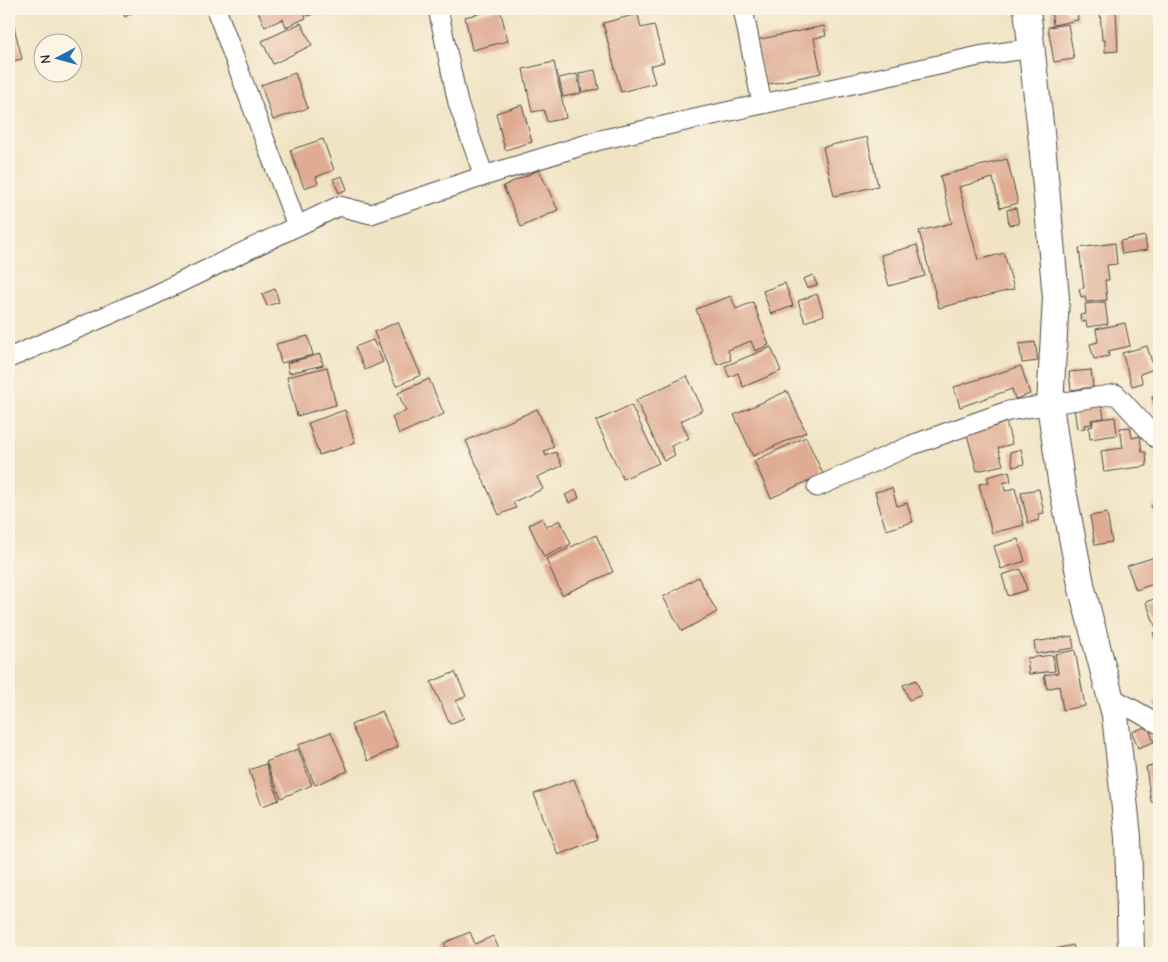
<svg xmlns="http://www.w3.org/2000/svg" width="1168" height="962" viewBox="0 0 1168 962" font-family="'Comic Neue',sans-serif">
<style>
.building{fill:#dfab92}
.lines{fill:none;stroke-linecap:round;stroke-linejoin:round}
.street-casing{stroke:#494742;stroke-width:21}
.secondary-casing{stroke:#494742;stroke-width:28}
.street{stroke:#fff;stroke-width:19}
.secondary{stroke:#fff;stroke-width:26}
</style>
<rect width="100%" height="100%" fill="#fcf5e5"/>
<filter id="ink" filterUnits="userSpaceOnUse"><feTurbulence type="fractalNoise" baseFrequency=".02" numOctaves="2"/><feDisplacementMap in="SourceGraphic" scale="10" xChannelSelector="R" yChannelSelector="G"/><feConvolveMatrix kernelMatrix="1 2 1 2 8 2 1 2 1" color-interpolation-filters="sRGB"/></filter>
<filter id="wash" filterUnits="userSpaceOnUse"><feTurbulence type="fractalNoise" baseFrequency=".0096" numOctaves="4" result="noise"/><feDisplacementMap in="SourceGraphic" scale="20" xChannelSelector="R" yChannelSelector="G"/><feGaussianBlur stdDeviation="1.12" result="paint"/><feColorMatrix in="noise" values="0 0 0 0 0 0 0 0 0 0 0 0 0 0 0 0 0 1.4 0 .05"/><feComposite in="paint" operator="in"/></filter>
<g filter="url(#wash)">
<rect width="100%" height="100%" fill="#f1e4c5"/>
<g id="blocks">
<g class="building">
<polygon points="120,9 139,9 125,17"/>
<polygon points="257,9 302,9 306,18 286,27 283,19 265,27"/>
<polygon points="305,9 328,9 308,16"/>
<polygon points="498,9 500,9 508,41 472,50 465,17"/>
<polygon points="1051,9 1066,9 1067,13 1077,12 1078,20 1053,25"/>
<polygon points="1100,10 1116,10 1118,51 1105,52 1105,40 1102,40"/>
<polygon points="638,14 641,28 654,25 664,62 650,66 655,83 621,92 603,23"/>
<polygon points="13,23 22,59 9,62 9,24"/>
<polygon points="301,23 312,45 273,64 262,41"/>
<polygon points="1068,24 1074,59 1054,62 1048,27"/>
<polygon points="824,26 826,36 814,38 821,73 765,85 756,40"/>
<polygon points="554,62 566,118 547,122 544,110 532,112 523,69"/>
<polygon points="595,70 599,89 582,92 579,73"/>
<polygon points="295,73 308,108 273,120 261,85"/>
<polygon points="577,74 581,93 563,97 559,78"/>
<polygon points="522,105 532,142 505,150 496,113"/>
<polygon points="867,137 878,186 834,196 823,147"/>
<polygon points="323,139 334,170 316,177 318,183 304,188 290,150"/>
<polygon points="1007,159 1018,203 1000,208 993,178 959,187 978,260 1004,253 1014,289 939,308 919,231 952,223 940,176"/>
<polygon points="539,170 558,210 521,227 503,186"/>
<polygon points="342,176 347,189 339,193 333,179"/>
<polygon points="1016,208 1019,224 1009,225 1007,210"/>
<polygon points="1145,236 1147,250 1122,254 1120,241"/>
<polygon points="1115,243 1117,264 1107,265 1109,280 1105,280 1107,300 1086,302 1085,296 1081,297 1079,289 1084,288 1079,248"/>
<polygon points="917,245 925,276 889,286 881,255"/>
<polygon points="813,275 817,285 807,288 803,279"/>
<polygon points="785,283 793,306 771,314 763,291"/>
<polygon points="275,289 279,302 267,306 262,294"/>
<polygon points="817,294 824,315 805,322 798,301"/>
<polygon points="731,296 736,309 753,302 769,345 755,351 751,341 728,350 731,360 717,365 696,309"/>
<polygon points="1105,302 1108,324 1087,327 1086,321 1081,322 1080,315 1086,314 1085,304"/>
<polygon points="398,322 421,375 396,386 374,332"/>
<polygon points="1125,323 1130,346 1108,351 1109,356 1094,359 1090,344 1098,342 1096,329"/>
<polygon points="308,336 313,355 281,363 276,344"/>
<polygon points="373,340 383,362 365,370 355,347"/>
<polygon points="1035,342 1038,361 1022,363 1019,344"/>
<polygon points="1147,346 1154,369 1140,374 1143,383 1132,386 1122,353"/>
<polygon points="771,347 781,371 743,387 738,373 729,377 725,366"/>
<polygon points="320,354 323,365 289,373 287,363"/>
<polygon points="1021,366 1030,394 1015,399 1012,389 960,407 954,387"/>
<polygon points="327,367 336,405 297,416 287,377"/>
<polygon points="1091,370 1093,387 1071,390 1069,372"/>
<polygon points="687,376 703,410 681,421 689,438 671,446 675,455 664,461 636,400"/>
<polygon points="429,379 444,414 399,434 392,417 406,411 398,393"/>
<polygon points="787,391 806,432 753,456 734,415"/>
<polygon points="1159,395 1159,417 1152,397"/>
<polygon points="1102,404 1104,418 1091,420 1092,424 1084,425 1085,428 1077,429 1074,408"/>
<polygon points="631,405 659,463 623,479 596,421"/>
<polygon points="537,409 554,447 544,451 546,456 556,452 562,466 537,477 543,489 513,502 516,508 499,515 466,441"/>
<polygon points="345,410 355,443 319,455 308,423"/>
<polygon points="1115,417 1117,435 1090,439 1089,427 1093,426 1092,420"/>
<polygon points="1006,421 1012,444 998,448 1003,465 977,471 966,431"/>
<polygon points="1130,427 1132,438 1140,436 1142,452 1146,452 1147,466 1104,472 1101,451 1123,448 1120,428"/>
<polygon points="806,437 823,474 771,498 754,461"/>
<polygon points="1021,449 1024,464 1013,467 1010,452"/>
<polygon points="1009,471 1011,481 1003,483 1005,491 1015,488 1024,525 992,533 979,484 989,482 987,477"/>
<polygon points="892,488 897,506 907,503 913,522 886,530 875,492"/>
<polygon points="1039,489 1044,513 1038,514 1039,520 1028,523 1021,492"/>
<polygon points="576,490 579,498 569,503 565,495"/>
<polygon points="1159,504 1159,523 1156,524 1151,506"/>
<polygon points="1107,513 1112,542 1095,545 1090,516"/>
<polygon points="542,518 546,527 560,520 571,544 544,557 529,525"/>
<polygon points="596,535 613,572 562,595 546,559"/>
<polygon points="1018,539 1025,561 1001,569 994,546"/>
<polygon points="1155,557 1159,571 1159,582 1136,590 1127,566"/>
<polygon points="1021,569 1027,590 1008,596 1002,575"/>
<polygon points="698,577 717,612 682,631 663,597"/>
<polygon points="1159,597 1159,626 1156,628 1146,602"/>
<polygon points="1159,631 1159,650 1153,633"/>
<polygon points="1072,636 1074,648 1036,654 1034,642"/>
<polygon points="1075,650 1085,706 1063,710 1059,686 1047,689 1044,675 1058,673 1055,654"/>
<polygon points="1053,655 1055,671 1029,674 1027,658"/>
<polygon points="455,672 466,696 456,701 464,718 450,724 431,682"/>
<polygon points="916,680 922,695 909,700 903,685"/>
<polygon points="1159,698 1159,711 1153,703"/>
<polygon points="382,711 398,747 368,761 351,725"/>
<polygon points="1148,726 1154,742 1138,748 1132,732"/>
<polygon points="331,732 348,771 315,785 298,745"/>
<polygon points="298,749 312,785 281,798 266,762"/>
<polygon points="266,764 279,800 262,806 249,770"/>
<polygon points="1159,765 1159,801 1151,802 1146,767"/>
<polygon points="574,779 598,839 558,855 534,794"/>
<polygon points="470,932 475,944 493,936 501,953 449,953 444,943"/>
<polygon points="1073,945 1075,953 1056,953 1055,949"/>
</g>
</g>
</g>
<g filter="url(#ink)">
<use href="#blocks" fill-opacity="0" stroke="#494742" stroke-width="1"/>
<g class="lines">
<defs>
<g id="street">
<polyline points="216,9 297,226"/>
<polyline points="438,9 458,103 484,176 600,140 979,56 1032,48"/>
<polyline points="743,9 762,104"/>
<polyline points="9,358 150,297 339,206 371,214 484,176"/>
<polyline points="817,487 912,445 1008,411 1116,394 1156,438 1159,439"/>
<polyline points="1109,696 1159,724"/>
</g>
<polyline id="secondary" points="1027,9 1041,132 1056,298 1050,405 1061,480 1082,589 1115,715 1128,837 1131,953"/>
</defs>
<use href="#street" class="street-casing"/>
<use href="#secondary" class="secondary-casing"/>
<use href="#street" class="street"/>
<use href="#secondary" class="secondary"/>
</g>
</g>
<rect width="1168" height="962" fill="none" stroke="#fcf5e5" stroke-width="30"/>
<g transform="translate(58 58) rotate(264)"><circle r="24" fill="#fcf5e5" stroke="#a8a49b"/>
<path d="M0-4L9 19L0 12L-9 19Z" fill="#1f6fb2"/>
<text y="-8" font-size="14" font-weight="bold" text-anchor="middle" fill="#2b2b2b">N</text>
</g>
</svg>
